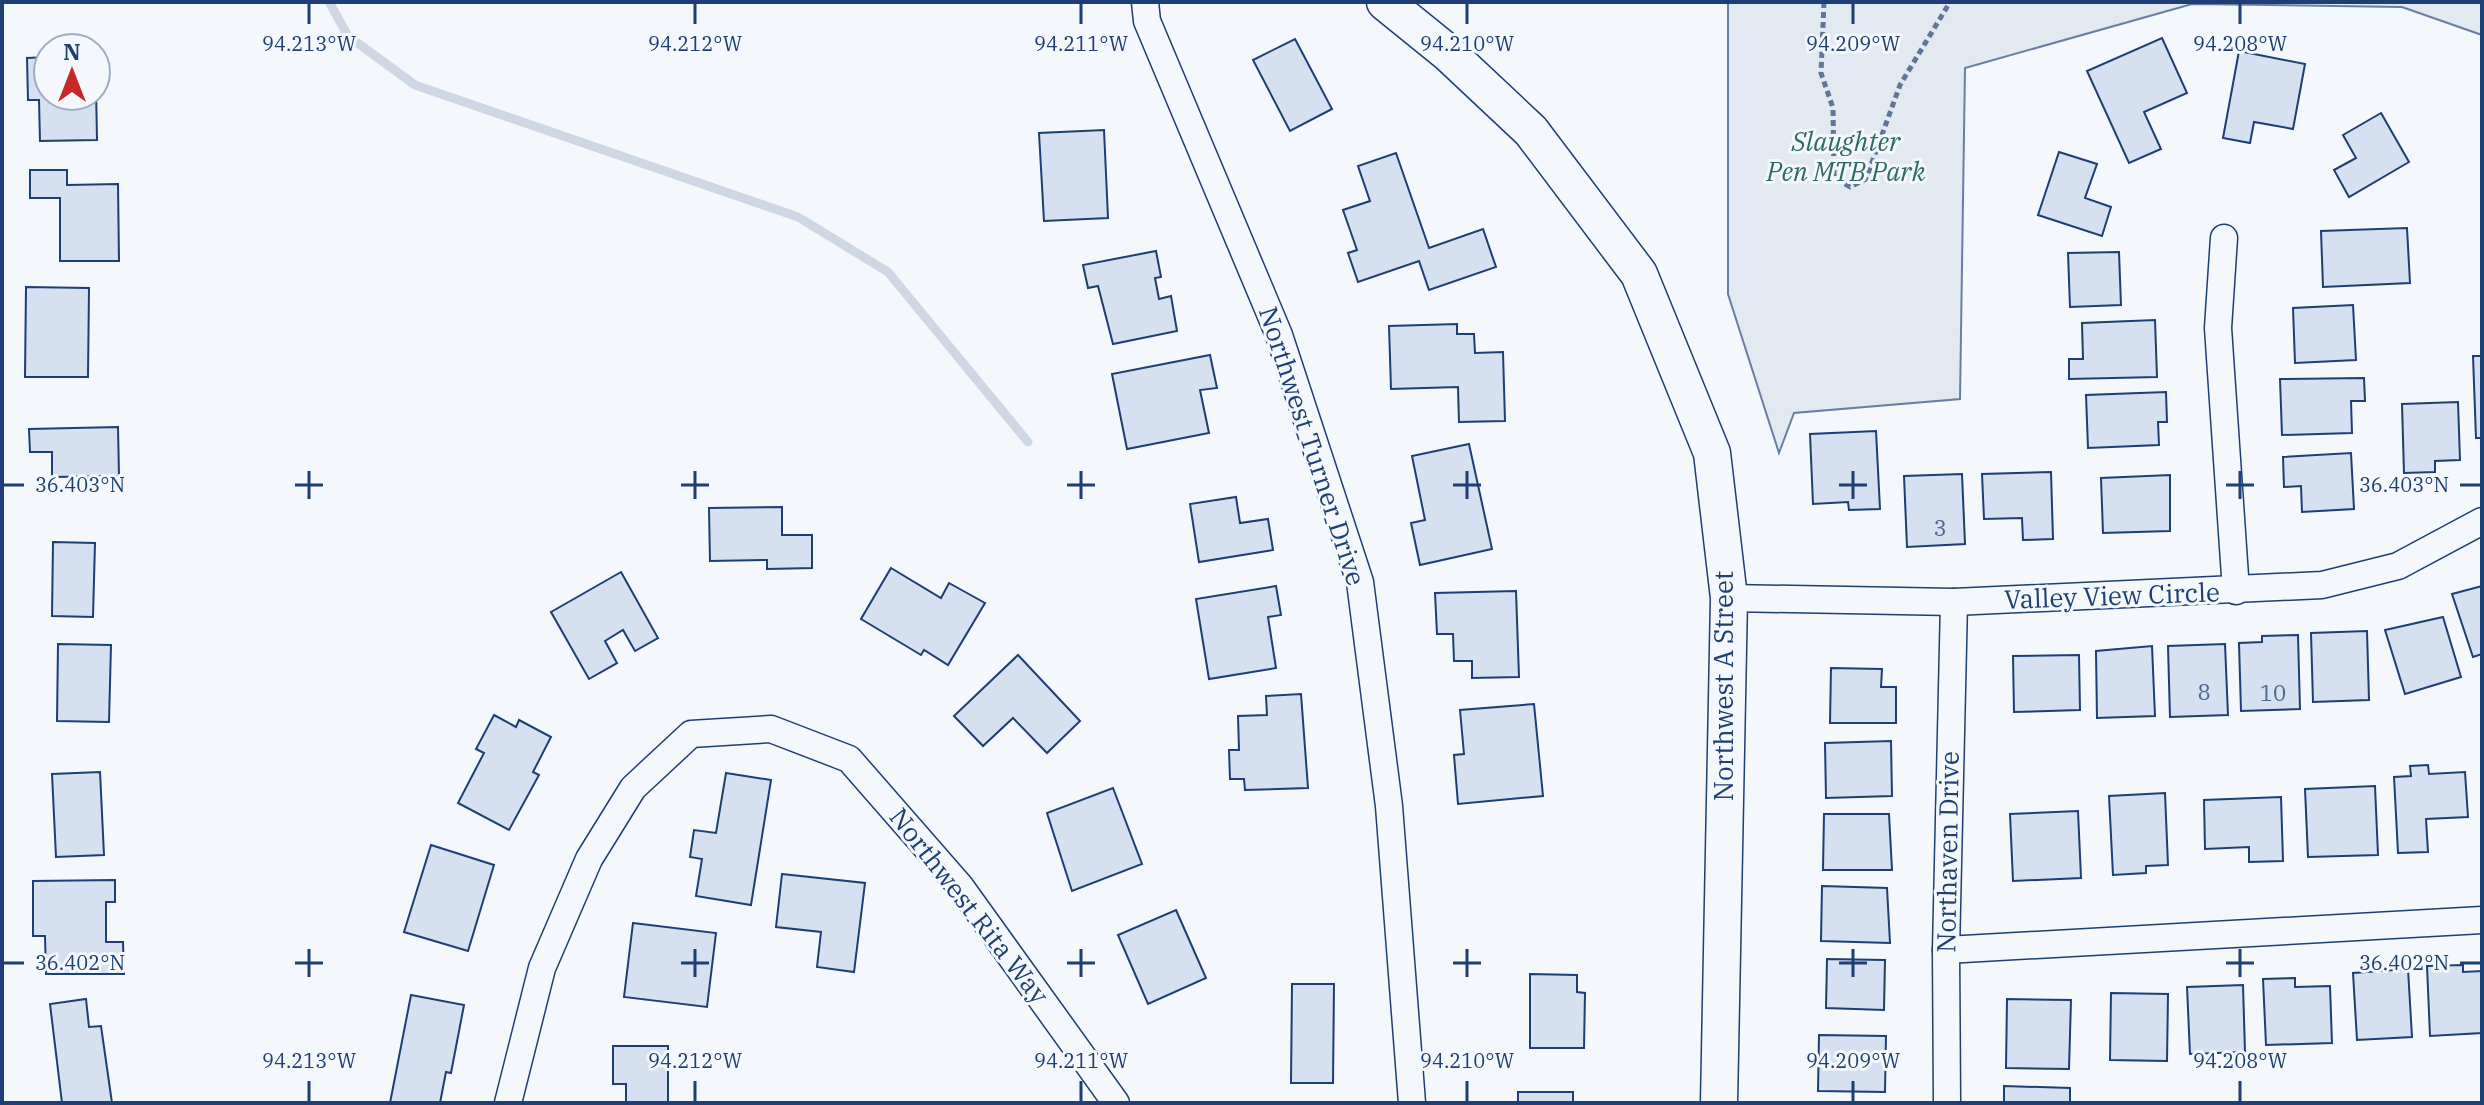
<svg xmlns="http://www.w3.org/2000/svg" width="2484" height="1105" viewBox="0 0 2484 1105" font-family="'IBM Plex Serif',serif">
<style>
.green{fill:#e3e9f0;stroke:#687fa3;stroke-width:2}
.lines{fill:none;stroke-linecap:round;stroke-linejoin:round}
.stream{stroke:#cfd7e4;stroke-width:9}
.building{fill:#d5e0f0;stroke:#1d3f73;stroke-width:2}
.street-casing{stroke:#1d3f73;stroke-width:29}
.secondary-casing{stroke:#1d3f73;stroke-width:39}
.path{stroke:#5e769c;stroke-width:5;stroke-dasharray:6 4;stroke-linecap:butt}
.street{stroke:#f4f7fb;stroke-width:26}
.secondary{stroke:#f4f7fb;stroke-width:36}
.ticks{fill:none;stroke:#1d3f73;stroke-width:3}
.labels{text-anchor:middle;stroke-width:6;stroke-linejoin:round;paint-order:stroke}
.number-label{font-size:22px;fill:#4b6792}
.park-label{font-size:26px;font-style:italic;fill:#2c6c60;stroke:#f4f7fb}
.street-label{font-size:26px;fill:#1d3f73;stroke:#f4f7fb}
.ticks-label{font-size:20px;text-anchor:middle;fill:#1d3f73;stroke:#f4f7fb;stroke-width:6;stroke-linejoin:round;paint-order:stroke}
</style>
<rect width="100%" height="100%" fill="#f4f7fb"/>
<polygon class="green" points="1728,2 2482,2 2482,35 2402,7 2192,4 1965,68 1960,399 1794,413 1779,453 1728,294"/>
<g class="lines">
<polyline class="stream" points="329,2 348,36 415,85 798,217 888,272 1028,442"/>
</g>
<g class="building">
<polygon points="2162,38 2187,93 2144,112 2161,149 2129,163 2087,71"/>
<polygon points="1295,39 1332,109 1290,131 1253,60"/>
<polygon points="2239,51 2305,64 2293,129 2254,122 2250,143 2223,138"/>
<polygon points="48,57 48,96 96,96 96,88 97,140 40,141 39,100 28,100 27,58"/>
<polygon points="2381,113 2409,162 2349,197 2334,170 2356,158 2343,135"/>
<polygon points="1104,130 1108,218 1044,221 1039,133"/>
<polygon points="2059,152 2097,164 2085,198 2111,207 2102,236 2038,215"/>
<polygon points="1396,153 1429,248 1483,229 1496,267 1429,290 1419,261 1358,282 1348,253 1357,250 1343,210 1370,201 1358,166"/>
<polygon points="30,170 67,170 67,185 118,184 119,261 60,261 60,198 30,198"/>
<polygon points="2407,228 2410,283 2323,287 2321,231"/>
<polygon points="1156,251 1161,277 1155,278 1159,299 1171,296 1177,331 1113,344 1098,286 1088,288 1083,265"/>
<polygon points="2119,252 2121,305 2070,307 2068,253"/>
<polygon points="26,287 89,288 88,377 25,377"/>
<polygon points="2353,305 2356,360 2295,363 2293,308"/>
<polygon points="2155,320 2157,377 2069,379 2069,359 2083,359 2082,323"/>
<polygon points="1457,324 1457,334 1474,334 1475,353 1503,352 1505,421 1459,422 1458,387 1391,389 1389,326"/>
<polygon points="1210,355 1217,388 1200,390 1209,433 1127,449 1112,374"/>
<polygon points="2473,356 2482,356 2482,438 2476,438"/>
<polygon points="2364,378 2365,401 2351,401 2352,433 2282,435 2280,379"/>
<polygon points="2166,392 2167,422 2158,422 2159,445 2088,448 2086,395"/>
<polygon points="2458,402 2460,460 2435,461 2435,472 2404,473 2402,404"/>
<polygon points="118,427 119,476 52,477 52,452 30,452 29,429"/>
<polygon points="1876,431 1880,509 1849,510 1848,502 1813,504 1810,434"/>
<polygon points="1469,444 1492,549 1420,565 1411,523 1425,520 1412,456"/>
<polygon points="2351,453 2354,509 2302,512 2301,486 2284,487 2283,457"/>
<polygon points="2051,472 2053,539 2023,540 2022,518 1984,519 1982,474"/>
<polygon points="1962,474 1965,544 1907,547 1904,476"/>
<polygon points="2170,475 2170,531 2103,533 2101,478"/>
<polygon points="1236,497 1240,523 1268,519 1273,550 1199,562 1190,504"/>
<polygon points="782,507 782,535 812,535 812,568 767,569 767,560 710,561 709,508"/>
<polygon points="53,542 95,543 93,617 52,616"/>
<polygon points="891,568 941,598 949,583 985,603 948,665 924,650 921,655 861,619"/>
<polygon points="621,572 658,638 635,651 623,630 605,641 617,663 589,679 551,612"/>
<polygon points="1276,586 1281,615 1268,617 1276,668 1209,679 1196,599"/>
<polygon points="2482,586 2482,654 2473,657 2452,594"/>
<polygon points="1516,591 1519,677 1472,678 1472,661 1454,661 1453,634 1437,634 1435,593"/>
<polygon points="2443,617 2461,677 2405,694 2385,630"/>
<polygon points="2367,631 2369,700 2313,702 2311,633"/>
<polygon points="2298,635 2300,709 2241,711 2239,643 2262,642 2262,636"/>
<polygon points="58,644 111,645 109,722 57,721"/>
<polygon points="2225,644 2228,715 2170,717 2168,646"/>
<polygon points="2152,646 2155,716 2097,718 2096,651"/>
<polygon points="1018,655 1080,721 1047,753 1013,718 983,746 954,716"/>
<polygon points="2079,655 2080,710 2014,712 2013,656"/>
<polygon points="1831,668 1882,669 1881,687 1896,687 1896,723 1830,723"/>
<polygon points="1301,694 1308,788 1245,790 1244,779 1230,779 1229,750 1239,750 1238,716 1267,715 1266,696"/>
<polygon points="1534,704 1543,796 1458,804 1454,755 1464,754 1460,710"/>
<polygon points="494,715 516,727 519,720 551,737 533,772 539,775 509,830 458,803 484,753 476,749"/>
<polygon points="1891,741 1892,796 1826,798 1825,743"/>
<polygon points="2428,765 2429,774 2465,772 2468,817 2426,819 2428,852 2398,853 2394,777 2411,776 2410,766"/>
<polygon points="100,772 104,855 56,857 52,774"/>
<polygon points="726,773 771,780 751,905 696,896 702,859 690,857 694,830 716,833"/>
<polygon points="2375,786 2378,855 2308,857 2305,789"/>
<polygon points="1113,788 1142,864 1072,891 1047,813"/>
<polygon points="2165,793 2168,865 2146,866 2146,873 2113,875 2109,796"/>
<polygon points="2281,797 2283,861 2249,862 2249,847 2205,849 2204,800"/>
<polygon points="2078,811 2081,878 2013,881 2010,814"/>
<polygon points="1824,814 1889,814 1892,870 1823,870"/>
<polygon points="431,845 494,865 468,951 404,932"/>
<polygon points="782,874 865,883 854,972 817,967 821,932 776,927"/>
<polygon points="115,880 115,902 106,902 106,942 123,942 124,974 46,974 45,936 33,936 33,881"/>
<polygon points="1822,886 1887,888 1890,943 1821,941"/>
<polygon points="1176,910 1206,978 1148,1004 1118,935"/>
<polygon points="633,923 716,933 707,1007 624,997"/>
<polygon points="1827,959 1885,960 1884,1010 1826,1008"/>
<polygon points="2463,965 2463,972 2482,971 2482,1033 2430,1036 2427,966"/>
<polygon points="2408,969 2412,1037 2357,1040 2353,973"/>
<polygon points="1530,974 1577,975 1577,992 1585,993 1584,1048 1530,1048"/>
<polygon points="2295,978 2295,987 2330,986 2332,1043 2266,1045 2263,979"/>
<polygon points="1292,984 1334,984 1333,1083 1291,1083"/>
<polygon points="2243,985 2245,1052 2190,1054 2187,987"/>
<polygon points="2111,993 2168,994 2167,1061 2110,1060"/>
<polygon points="411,995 464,1005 451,1073 446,1072 440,1103 390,1103"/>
<polygon points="86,999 89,1027 101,1026 112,1103 62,1103 50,1004"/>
<polygon points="2007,999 2071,1000 2069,1069 2006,1068"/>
<polygon points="1819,1035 1886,1036 1885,1092 1818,1091"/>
<polygon points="613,1046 668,1046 668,1103 626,1103 626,1084 613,1084"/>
<polygon points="2004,1086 2070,1088 2070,1103 2004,1103"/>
<rect x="1518" y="1092" width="55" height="11"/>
</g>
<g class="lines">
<defs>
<g id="street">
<polyline points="1145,2 1147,21 1279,335 1360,582 1389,806 1412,1103"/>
<polyline points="2224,238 2218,328 2236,591"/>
<polyline points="1729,598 1954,602 2322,585 2398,566 2482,521"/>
<polyline points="1946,950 2482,920"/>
<polyline points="508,1103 542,968 589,859 633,788 691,734 771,729 849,759 960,886 1116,1103"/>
<polyline points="1947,1103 1946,950 1954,602"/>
</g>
<polyline id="secondary" points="1385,2 1448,53 1531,131 1639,274 1712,453 1729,598 1719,1103"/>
</defs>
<use href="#street" class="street-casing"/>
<use href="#secondary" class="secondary-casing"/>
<polyline class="path" points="1824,2 1821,73 1833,108 1834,177 1850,187 1866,179 1900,85 1950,2"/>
<use href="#street" class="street"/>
<use href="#secondary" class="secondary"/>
</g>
<path class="ticks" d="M309,4V24M695,4V24M1081,4V24M1467,4V24M1853,4V24M2240,4V24M309,471V499M695,471V499M1081,471V499M1467,471V499M1853,471V499M2240,471V499M4,485H24M295,485H323M681,485H709M1067,485H1095M1453,485H1481M1839,485H1867M2226,485H2254M2460,485H2480M309,949V977M695,949V977M1081,949V977M1467,949V977M1853,949V977M2240,949V977M4,963H24M295,963H323M681,963H709M1067,963H1095M1453,963H1481M1839,963H1867M2226,963H2254M2460,963H2480M309,1081V1101M695,1081V1101M1081,1081V1101M1467,1081V1101M1853,1081V1101M2240,1081V1101"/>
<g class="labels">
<g class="number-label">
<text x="1940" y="536">3</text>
<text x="2204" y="700">8</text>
<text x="2273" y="701">10</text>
</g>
<g class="park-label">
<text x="1846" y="151">Slaughter<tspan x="1846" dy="30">Pen MTB Park</tspan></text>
</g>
<g class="street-label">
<text transform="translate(1312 446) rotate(72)" y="9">Northwest Turner Drive</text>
<text transform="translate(2112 596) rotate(-2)" y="9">Valley View Circle</text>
<text transform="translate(1724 686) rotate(-90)" y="9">Northwest A Street</text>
<text transform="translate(1948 852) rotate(-89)" y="9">Northaven Drive</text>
<text transform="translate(969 906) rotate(52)" y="9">Northwest Rita Way</text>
</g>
</g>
<g class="ticks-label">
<text x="309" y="51">94.213°W</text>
<text x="695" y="51">94.212°W</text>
<text x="1081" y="51">94.211°W</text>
<text x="1467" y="51">94.210°W</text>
<text x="1853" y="51">94.209°W</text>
<text x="2240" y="51">94.208°W</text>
<text x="80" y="492">36.403°N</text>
<text x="2404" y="492">36.403°N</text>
<text x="80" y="970">36.402°N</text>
<text x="2404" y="970">36.402°N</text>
<text x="309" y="1068">94.213°W</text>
<text x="695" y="1068">94.212°W</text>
<text x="1081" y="1068">94.211°W</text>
<text x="1467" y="1068">94.210°W</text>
<text x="1853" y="1068">94.209°W</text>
<text x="2240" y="1068">94.208°W</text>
</g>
<rect width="2484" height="1105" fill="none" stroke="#1d3f73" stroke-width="8"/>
<g transform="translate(72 72)"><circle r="38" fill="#f4f7fb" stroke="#9eadc5" stroke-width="2"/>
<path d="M0-6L14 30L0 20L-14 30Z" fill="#c62828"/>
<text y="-12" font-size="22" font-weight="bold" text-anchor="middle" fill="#1d3f73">N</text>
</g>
</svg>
